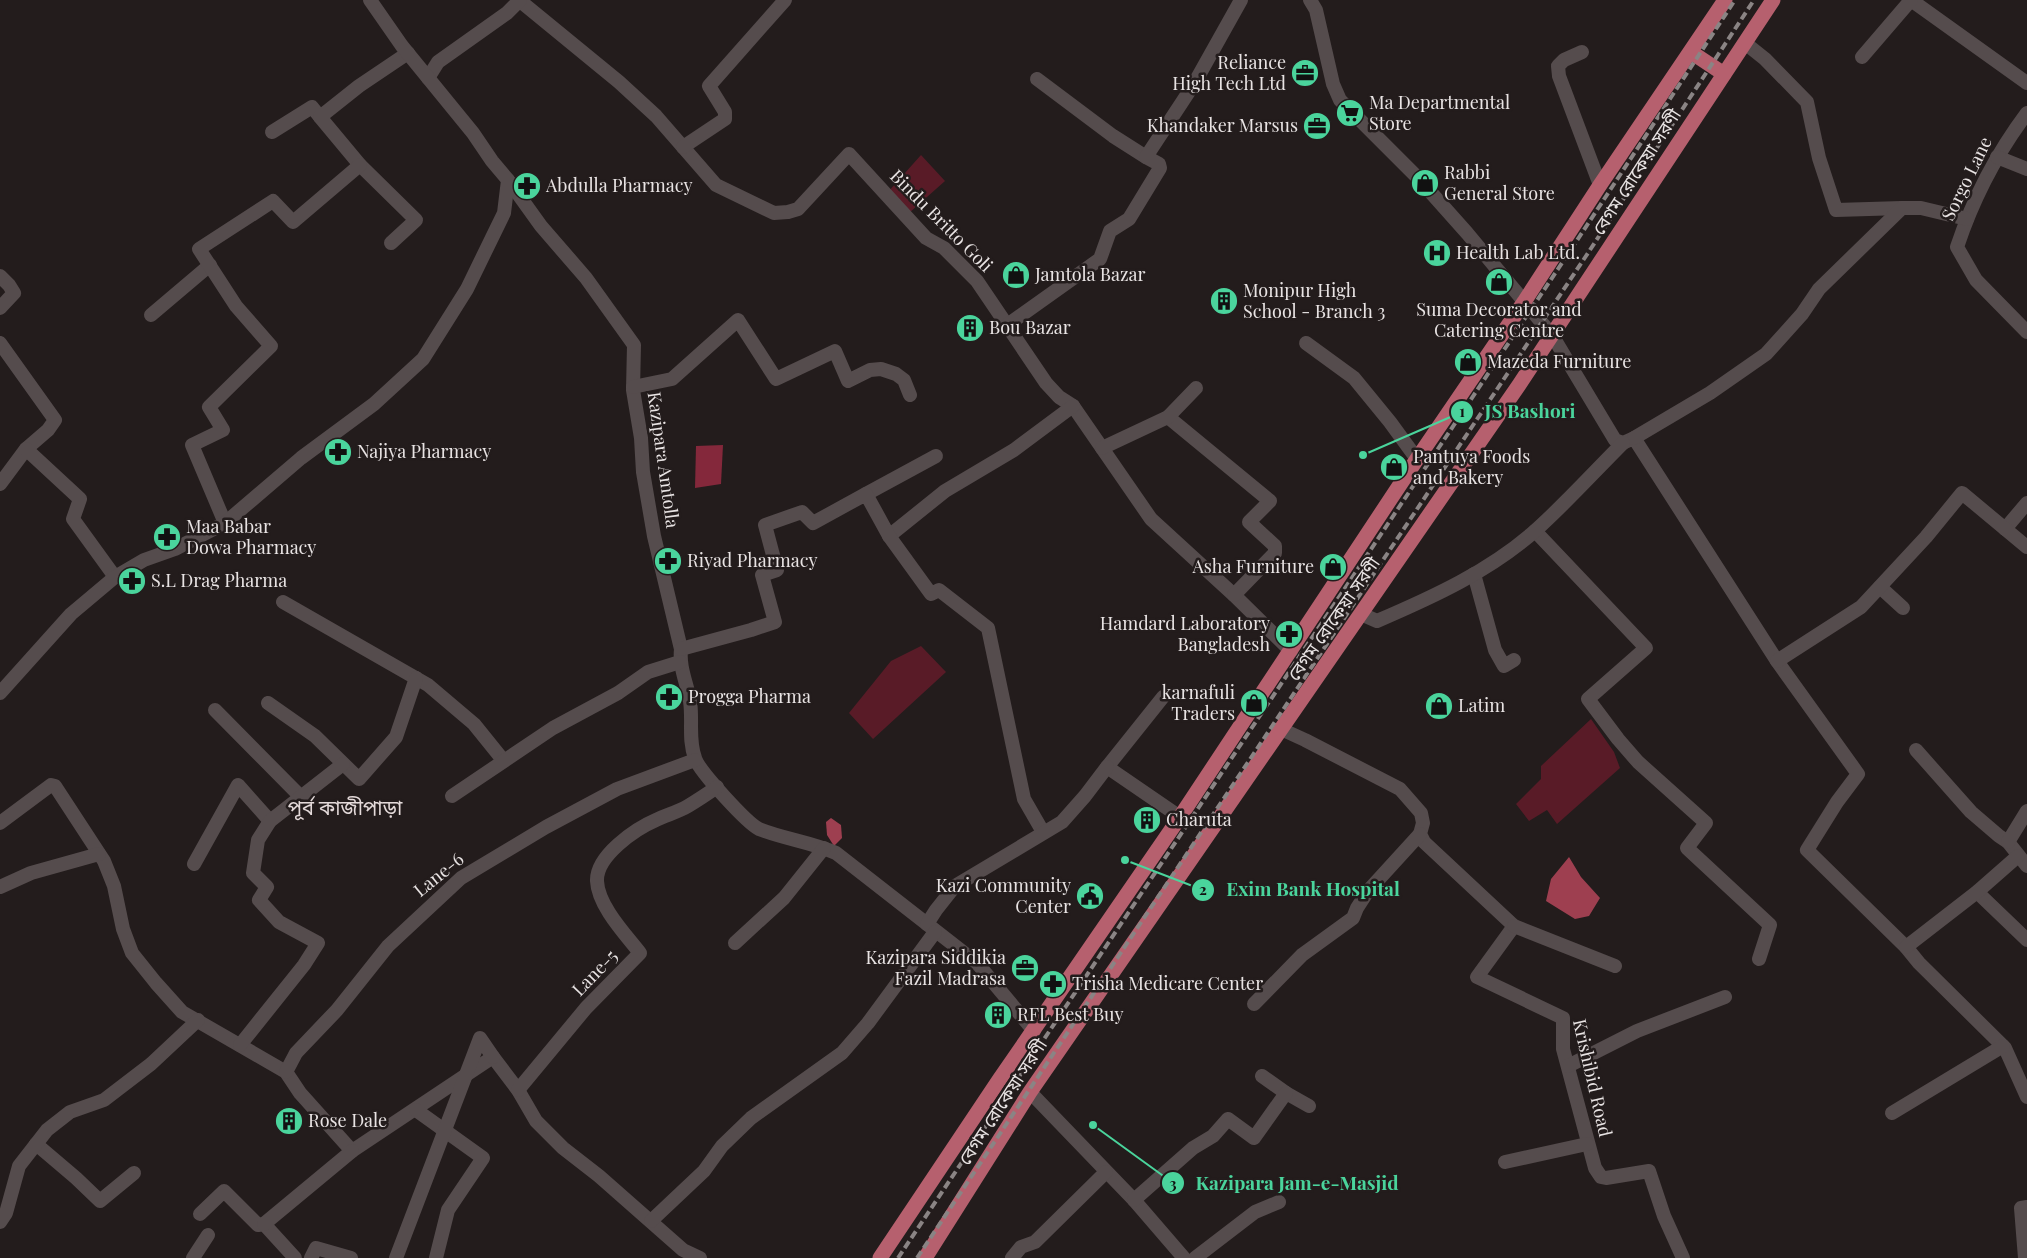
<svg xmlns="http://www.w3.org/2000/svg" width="2027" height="1258" viewBox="0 0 2027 1258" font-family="'Playfair Display','Noto Sans Bengali',serif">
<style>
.green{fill:#591b27}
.forest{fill:#84283b}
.water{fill:#9e3f50}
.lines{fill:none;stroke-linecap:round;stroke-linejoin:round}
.minor{stroke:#554c4d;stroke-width:14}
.primary{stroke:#b6606e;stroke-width:15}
.rail{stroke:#8a8484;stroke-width:4;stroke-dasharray:8 4;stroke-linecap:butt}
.labels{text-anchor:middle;stroke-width:5;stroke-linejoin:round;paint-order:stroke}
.poi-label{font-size:18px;fill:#e8e3e3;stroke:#231c1c;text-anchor:start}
.street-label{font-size:18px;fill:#e8e3e3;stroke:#231c1c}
.quarter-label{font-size:20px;fill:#e4dada;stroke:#231c1c}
.leader{fill:none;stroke:#4ad49c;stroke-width:2}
.callout-dot{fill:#4ad49c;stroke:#231c1c;stroke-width:2}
.mark-label{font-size:15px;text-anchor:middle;font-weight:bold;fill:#111}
.callout-label{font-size:19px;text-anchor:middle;font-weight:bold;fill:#4ad49c;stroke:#231c1c;stroke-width:5;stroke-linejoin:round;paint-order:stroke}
</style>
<rect width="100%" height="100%" fill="#231c1c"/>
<g class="green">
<polygon points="921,155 945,181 909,213 888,192"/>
<polygon points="921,646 946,672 873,739 849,713 891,661"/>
<polygon points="1591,719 1614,752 1620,768 1557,824 1547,810 1529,821 1516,804 1541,779 1541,766"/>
</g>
<polygon class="forest" points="723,445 721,484 695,488 696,446"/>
<g class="water">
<polygon points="831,818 841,825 842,838 834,846 827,835 826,822"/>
<polygon points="1569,857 1581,877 1600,898 1589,916 1575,919 1546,901 1551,879"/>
</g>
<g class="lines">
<g class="minor">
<polyline points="519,0 619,82 656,116 716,185 774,213 788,212 798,209 849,154 926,238 944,248 977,281 1046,383 1059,397 1073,406 1151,519 1234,595 1291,651"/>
<polyline points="1310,0 1316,10 1333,84 1340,100 1418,178 1467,233 1552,335 1615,440 1623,443 1634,438 1777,661 1858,774 1837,802 1807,850 1906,947 1919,963 2005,1048 2027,1097"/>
<polyline points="1911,0 2027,83"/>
<polyline points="1745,43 1765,59 1807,102 1819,158 1836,210 1902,208"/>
<polyline points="1582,52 1564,60 1558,66 1559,76 1600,185"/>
<polyline points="1862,57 1911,0"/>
<polyline points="428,78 438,62 507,13 520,0"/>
<polyline points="1037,79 1113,136 1146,157"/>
<path d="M2027,113C1997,153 1973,199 1957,247L1976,280L2027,332"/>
<polyline points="272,132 312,107 320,117"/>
<polyline points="683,147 725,119 725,112 709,86 785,0"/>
<polyline points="1997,157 2027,169"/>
<path d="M508,180L541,226L586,278L634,345L633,390L641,438L643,472L654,536L681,649C679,668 687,683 690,701C693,721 688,739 695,758C699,771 747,823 759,829C784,839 811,842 836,853L977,963L1034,1031"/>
<polyline points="391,243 416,220 360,165 320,117 359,86 408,53"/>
<polyline points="0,276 9,285 14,293 0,308"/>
<polyline points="151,315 210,265"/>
<polyline points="1006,326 1100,259 1110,231 1129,219 1160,168 1159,164 1146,157 1194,84 1241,0"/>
<polyline points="0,343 55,420 48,430 26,449 0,484"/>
<polyline points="1306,343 1354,378 1390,422 1417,459"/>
<polyline points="633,387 672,379 738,320 776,379 835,351 848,381 870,370 881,369 896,374 904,380 910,395"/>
<polyline points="1168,417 1270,501 1249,522 1275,546 1275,553 1234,595"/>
<polyline points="1634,438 1710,393 1766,354 1802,314 1819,289 1902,208 1921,208 1967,219"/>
<polyline points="1102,448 1168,417 1196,388"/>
<polyline points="26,449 80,499 73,519 115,577"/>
<polyline points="866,494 936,456"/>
<polyline points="225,523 192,445 223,430 209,407 271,346 236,306 199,249 273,201 293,222 360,165"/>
<polyline points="2005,529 2027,503"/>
<polyline points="1535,531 1646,648 1588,699 1618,739 1638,762 1706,823 1687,848 1770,925 1759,959"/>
<polyline points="889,536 945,491 1014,450 1073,406"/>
<polyline points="1474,574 1495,650 1504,666 1514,660"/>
<polyline points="1880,587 1903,608"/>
<polyline points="283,602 428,685 474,724 503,760"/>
<path d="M1361,614L1377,621C1433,597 1490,571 1536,530C1566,503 1594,472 1623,443"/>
<polyline points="681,649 751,630 775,622 762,575 777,570 765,525 802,512 813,523 866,494 889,536 931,594 939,590 988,628 1024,799 1043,832"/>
<polyline points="1777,661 1861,607 1926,537 1962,493 2027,547"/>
<polyline points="0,693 71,614 115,577 144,560 175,549 225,523 301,458 374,404 423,359 467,289 504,213 508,180 492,161 473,133 402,46 370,0"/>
<polyline points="1163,697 1107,767 1180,817"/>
<polyline points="268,703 315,736 359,779 396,737 416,678"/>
<polyline points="215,710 302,798"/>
<polyline points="1281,729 1305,740 1400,789 1421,813 1423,823 1420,834 1424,842 1514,926 1477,977 1563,1018 1563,1049 1595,1168 1601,1177 1606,1178 1649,1171 1664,1216 1683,1258"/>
<polyline points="1916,750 1971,812 1999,836 2008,842 2027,866"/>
<polyline points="452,796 553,728 618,693 648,672 680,662"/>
<polyline points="0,823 51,785 55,786 104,861 114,886 123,929 132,953 156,983 182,1012 286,1072 300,1093 352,1151 493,1057 518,1090 536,1121 563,1148 599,1176 683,1250 700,1258"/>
<polyline points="2008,842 2027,811"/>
<polyline points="194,864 238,785 270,821"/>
<polyline points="0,887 31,873 99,854"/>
<polyline points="1977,892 2027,940"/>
<polyline points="927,924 936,910 955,886 1062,822 1085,796 1107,767"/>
<polyline points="1514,926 1615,966"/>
<polyline points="735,943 784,898 824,848"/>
<polyline points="1906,947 1977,892 2018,856"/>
<polyline points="1254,1004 1302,955 1353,918 1357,908 1368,891 1420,834"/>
<polyline points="240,1045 304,965 318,943 279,922 259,900 267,887 253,873 258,840 270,821 343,764"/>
<polyline points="1568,1066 1637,1031 1725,997"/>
<polyline points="286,1072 296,1053 337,1010 388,946 461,878 546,827 617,789 695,760"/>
<polyline points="1262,1076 1286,1093 1309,1106"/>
<path d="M518,1090L586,1008L640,953C626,935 598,906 597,881C596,856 635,829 656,820C666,815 678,812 688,806C698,800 707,794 717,787"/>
<polyline points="1030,1092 1134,1200 1184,1258"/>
<polyline points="416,1110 483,1158 448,1210 436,1258"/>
<polyline points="1892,1113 2003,1046"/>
<polyline points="36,1144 76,1178 100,1201 134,1173"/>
<polyline points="1505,1162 1587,1144"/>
<polyline points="1134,1200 1193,1148 1213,1136 1228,1119 1254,1138 1286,1093"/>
<polyline points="200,1214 224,1191 258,1225 264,1224 295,1258"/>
<polyline points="651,1221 704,1171 722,1146 751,1118 842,1053 868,1023 935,932"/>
<polyline points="0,1222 6,1213 19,1166 47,1130 70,1112 104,1100 151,1064 198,1020"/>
<polyline points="264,1224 352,1151"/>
<polyline points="193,1258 208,1235"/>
<polyline points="311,1258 316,1248 351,1258"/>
<polyline points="396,1258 480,1038 493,1057"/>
<polyline points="1012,1258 1021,1247 1035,1242 1106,1172"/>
<polyline points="1195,1258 1255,1212 1279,1202"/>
<polyline points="2025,1258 2021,1208 2027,1207"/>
</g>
<g class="primary">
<polyline points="1691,52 1724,74"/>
<polyline points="880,1258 999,1080 1180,817 1417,459 1524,302 1600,185 1725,0"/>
<polyline points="925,1258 1030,1092 1519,385 1773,0"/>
</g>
<g class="rail">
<polyline points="898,1258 1572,248 1735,0"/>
<polyline points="917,1258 1586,256 1754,0"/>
</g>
</g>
<defs>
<symbol id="office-disc" viewBox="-11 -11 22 22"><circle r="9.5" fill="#4ad49c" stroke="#231c1c"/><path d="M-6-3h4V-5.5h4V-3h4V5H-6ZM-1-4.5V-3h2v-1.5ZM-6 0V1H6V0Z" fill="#111"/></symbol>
<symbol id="supermarket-disc" viewBox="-11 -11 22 22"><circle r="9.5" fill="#4ad49c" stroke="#231c1c"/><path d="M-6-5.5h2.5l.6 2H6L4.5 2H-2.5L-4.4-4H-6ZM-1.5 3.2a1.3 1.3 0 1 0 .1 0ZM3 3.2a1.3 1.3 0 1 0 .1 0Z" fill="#111"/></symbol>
<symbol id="shop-disc" viewBox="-11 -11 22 22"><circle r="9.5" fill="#4ad49c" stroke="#231c1c"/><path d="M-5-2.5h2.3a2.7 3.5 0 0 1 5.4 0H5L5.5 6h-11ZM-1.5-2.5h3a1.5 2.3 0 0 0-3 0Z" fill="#111"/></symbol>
<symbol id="pharmacy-disc" viewBox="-11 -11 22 22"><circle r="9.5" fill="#4ad49c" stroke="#231c1c"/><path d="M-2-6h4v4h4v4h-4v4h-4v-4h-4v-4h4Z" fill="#111"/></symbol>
<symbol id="hospital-disc" viewBox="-11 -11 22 22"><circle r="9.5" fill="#4ad49c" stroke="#231c1c"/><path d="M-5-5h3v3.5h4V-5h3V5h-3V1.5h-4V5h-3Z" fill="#111"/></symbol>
<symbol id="building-disc" viewBox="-11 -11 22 22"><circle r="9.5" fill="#4ad49c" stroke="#231c1c"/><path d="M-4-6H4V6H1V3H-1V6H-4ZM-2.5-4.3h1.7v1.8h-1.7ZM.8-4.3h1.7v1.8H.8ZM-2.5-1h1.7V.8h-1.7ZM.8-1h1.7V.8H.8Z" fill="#111"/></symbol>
<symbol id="civic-disc" viewBox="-11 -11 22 22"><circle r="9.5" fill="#4ad49c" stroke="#231c1c"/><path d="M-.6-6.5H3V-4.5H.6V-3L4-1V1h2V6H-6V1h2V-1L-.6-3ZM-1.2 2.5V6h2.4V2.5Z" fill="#111"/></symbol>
</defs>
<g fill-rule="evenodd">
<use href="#office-disc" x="1289" y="57" width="32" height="32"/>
<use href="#supermarket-disc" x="1334" y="97" width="32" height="32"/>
<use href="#office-disc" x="1301" y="110" width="32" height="32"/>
<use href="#shop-disc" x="1409" y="167" width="32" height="32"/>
<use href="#pharmacy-disc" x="511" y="170" width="32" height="32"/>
<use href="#hospital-disc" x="1421" y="237" width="32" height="32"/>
<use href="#shop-disc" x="1000" y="259" width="32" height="32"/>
<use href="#shop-disc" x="1483" y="266" width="32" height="32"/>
<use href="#building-disc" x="1208" y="285" width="32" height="32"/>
<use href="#building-disc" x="954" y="312" width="32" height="32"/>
<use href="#shop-disc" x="1452" y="346" width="32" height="32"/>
<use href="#pharmacy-disc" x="322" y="436" width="32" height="32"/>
<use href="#shop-disc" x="1378" y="451" width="32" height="32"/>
<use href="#pharmacy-disc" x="151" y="521" width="32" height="32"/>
<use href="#pharmacy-disc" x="652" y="545" width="32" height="32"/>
<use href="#shop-disc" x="1317" y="551" width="32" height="32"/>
<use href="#pharmacy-disc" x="116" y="565" width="32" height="32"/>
<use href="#pharmacy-disc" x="1273" y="618" width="32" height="32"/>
<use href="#pharmacy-disc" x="653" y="681" width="32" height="32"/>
<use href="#shop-disc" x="1238" y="687" width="32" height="32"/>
<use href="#shop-disc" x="1423" y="690" width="32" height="32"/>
<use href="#building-disc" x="1131" y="804" width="32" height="32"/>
<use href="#civic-disc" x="1074" y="880" width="32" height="32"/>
<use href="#office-disc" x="1009" y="952" width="32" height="32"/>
<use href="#pharmacy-disc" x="1037" y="968" width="32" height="32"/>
<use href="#building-disc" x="982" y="999" width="32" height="32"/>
<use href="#building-disc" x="273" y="1105" width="32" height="32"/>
</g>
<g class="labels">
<g class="poi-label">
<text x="1286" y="69" text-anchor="end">Reliance<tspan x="1286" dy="21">High Tech Ltd</tspan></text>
<text x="1369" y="109">Ma Departmental<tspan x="1369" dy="21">Store</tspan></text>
<text x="1298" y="132" text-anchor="end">Khandaker Marsus</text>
<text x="1444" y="179">Rabbi<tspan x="1444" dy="21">General Store</tspan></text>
<text x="546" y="192">Abdulla Pharmacy</text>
<text x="1456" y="259">Health Lab Ltd.</text>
<text x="1035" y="281">Jamtola Bazar</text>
<text x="1243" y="297">Monipur High<tspan x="1243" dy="21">School - Branch 3</tspan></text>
<text x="1499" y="316" text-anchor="middle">Suma Decorator and<tspan x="1499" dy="21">Catering Centre</tspan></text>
<text x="989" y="334">Bou Bazar</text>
<text x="1487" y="368">Mazeda Furniture</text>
<text x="357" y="458">Najiya Pharmacy</text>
<text x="1413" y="463">Pantuya Foods<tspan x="1413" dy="21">and Bakery</tspan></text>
<text x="186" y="533">Maa Babar<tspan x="186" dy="21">Dowa Pharmacy</tspan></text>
<text x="687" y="567">Riyad Pharmacy</text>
<text x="1314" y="573" text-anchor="end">Asha Furniture</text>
<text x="151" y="587">S.L Drag Pharma</text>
<text x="1270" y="630" text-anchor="end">Hamdard Laboratory<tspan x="1270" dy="21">Bangladesh</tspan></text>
<text x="1235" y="699" text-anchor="end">karnafuli<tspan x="1235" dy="21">Traders</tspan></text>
<text x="688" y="703">Progga Pharma</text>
<text x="1458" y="712">Latim</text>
<text x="1166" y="826">Charuta</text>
<text x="1071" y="892" text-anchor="end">Kazi Community<tspan x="1071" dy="21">Center</tspan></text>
<text x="1006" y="964" text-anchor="end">Kazipara Siddikia<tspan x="1006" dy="21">Fazil Madrasa</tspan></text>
<text x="1072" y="990">Trisha Medicare Center</text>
<text x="1017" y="1021">RFL Best Buy</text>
<text x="308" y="1127">Rose Dale</text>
</g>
<g class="street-label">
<text transform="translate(1637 172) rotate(-57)" y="6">বেগম রোকেয়া সরণী</text>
<text transform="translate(1967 179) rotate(-64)" y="6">Sorgo Lane</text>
<text transform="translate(941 221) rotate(45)" y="6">Bindu Britto Goli</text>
<text transform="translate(663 460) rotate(82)" y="6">Kazipara Amtolla</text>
<text transform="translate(1334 619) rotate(-55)" y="6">বেগম রোকেয়া সরণী</text>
<text transform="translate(439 875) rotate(-39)" y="6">Lane-6</text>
<text transform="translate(595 973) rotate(-46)" y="6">Lane-5</text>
<text transform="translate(1592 1078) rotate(77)" y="6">Krishibid Road</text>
<text transform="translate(1003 1102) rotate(-57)" y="6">বেগম রোকেয়া সরণী</text>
</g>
<g class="quarter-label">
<text x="345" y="815">পূর্ব কাজীপাড়া</text>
</g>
</g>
<path class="leader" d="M1363 455L1462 412M1125 860L1203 890M1093 1125L1173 1183"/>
<g class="callout-dot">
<circle cx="1363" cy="455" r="5"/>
<circle cx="1125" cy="860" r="5"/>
<circle cx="1093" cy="1125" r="5"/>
<circle cx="1462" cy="412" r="12"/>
<circle cx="1203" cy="890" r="12"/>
<circle cx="1173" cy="1183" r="12"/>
</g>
<g class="mark-label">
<text x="1462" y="417">1</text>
<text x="1203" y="895">2</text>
<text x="1173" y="1189">3</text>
</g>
<g class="callout-label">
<text x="1530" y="418">JS Bashori</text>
<text x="1313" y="896">Exim Bank Hospital</text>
<text x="1297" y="1190">Kazipara Jam-e-Masjid</text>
</g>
</svg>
